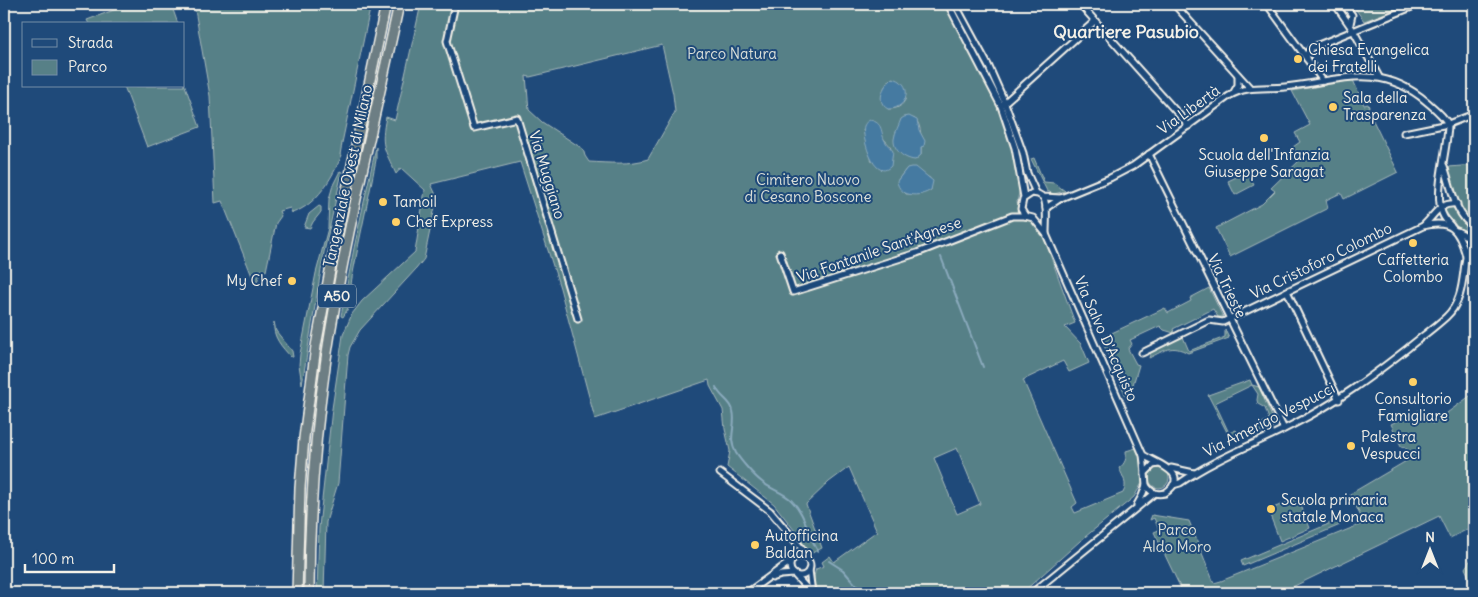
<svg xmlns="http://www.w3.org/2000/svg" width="1478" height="597" viewBox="0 0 1478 597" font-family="Delius,sans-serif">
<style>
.green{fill:#578087;stroke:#a6b8b8;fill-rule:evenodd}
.water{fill:#447aa1;stroke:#8aaabd}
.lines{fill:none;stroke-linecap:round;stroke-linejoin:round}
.stream{stroke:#8aaabd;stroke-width:2}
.minor-casing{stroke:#f4f1e8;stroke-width:9}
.motorway-casing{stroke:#f4f1e8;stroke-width:12}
.minor{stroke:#1f4a7a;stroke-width:5}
.motorway{stroke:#6d7e84;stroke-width:9}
.poi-dot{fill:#ffd166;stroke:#1f4a7a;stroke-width:2}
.labels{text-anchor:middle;stroke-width:4;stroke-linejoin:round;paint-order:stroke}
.shield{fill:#1f4a7a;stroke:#b4bfc7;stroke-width:1}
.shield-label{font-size:14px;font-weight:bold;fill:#f4f1e8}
.poi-label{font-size:15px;fill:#f4f1e8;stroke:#1f4a7a;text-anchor:start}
.park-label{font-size:15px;fill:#dce0d9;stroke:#1f4a7a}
.street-label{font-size:15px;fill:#f4f1e8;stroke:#1f4a7a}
.quarter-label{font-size:18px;font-weight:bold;fill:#f4f1e8;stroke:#1f4a7a}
</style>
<rect width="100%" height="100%" fill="#1f4a7a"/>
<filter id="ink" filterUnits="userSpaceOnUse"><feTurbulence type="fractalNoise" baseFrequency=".02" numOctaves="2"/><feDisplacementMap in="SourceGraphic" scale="10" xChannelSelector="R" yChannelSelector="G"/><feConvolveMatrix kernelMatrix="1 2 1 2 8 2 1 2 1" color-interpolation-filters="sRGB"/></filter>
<g filter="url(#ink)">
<g class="green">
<polygon points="130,4 171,4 178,24 89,24 87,20"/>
<path d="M194,4H371L342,143L340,155H342C332,178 317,205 292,213L290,208L279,211L281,216L276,223L266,271L261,270L257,282L254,281L222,201L215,203L210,96Z"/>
<path d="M421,4H946L999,107L1012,148L1020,188L1017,202L1024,218L1032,221L1043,235L1075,323L1065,327L1081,344L1089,363L1069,372L1063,361L1023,380L1077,503L1072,507L1075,513L1123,493C1128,484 1123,477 1119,468C1125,464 1127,458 1126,451L1136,448L1140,458L1142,483L1134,497L1080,541L1022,593H819C813,585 813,578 816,569L824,566L822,562L830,556L834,562L877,531L849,467L829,482L806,504L822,548L810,554L798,535L774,504L727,467L730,451L725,429L723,410L710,386L709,380L595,419L560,288L520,162L431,184L436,195V202L424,259L416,269L360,330L350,347L348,355L338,483L326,522L324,593H317L319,527L332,409L343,335L352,314L362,301L415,252L425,190L401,168L396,174C384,148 380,146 386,117L395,120ZM662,45L673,94L675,112L648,159C630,165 609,163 589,162L585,156L583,149L542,122L529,110L526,76L530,77ZM890,79L906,98C902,107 897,109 888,109L884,88ZM914,118C923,124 921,144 921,155L915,160L895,135L897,131ZM863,130L884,139L891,147L872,162ZM907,168L930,178L931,190L921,194H906L897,181ZM957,448L980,504L957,514L934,458Z"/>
<polygon points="1352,4 1409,4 1364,21"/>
<polygon points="1353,80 1364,105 1368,104 1369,107 1367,108 1398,172 1344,199 1341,193 1326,200 1328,208 1230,257 1216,228 1262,204 1275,191 1271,188 1301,159 1293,147 1300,142 1295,133 1310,125 1292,91"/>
<polygon points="184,83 200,127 147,147 124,86 184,86"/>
<path d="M376,147V160C369,197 360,235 353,273C348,293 356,297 343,317L341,316L354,248Z"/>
<polygon points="1034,158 1044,182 1054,183 1065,191 1054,194 1047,191 1031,159"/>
<path d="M1474,165V224C1457,209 1451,188 1449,167Z"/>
<polygon points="340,171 342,172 324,252 302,384 299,365 300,354 316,273 328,228 329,199 333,185"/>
<polygon points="1247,172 1254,185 1235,195 1228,181"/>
<polygon points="1451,205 1466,225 1464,230 1459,229 1445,211 1444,208"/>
<polygon points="319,206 321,207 321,212 313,222 310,228 304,227 309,214"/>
<polygon points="1209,288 1223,317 1218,317 1213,309 1173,329 1174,333 1164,330 1160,326 1130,340 1132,344 1128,349 1136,364 1139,365 1128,401 1101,338 1165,308 1168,313 1191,301 1190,298"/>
<path d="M274,322L276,331L292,351L293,357H291C282,347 272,337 274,322Z"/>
<path d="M1225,330L1229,338L1188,353C1172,344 1165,350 1149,358L1151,352L1183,337L1189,351L1225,337Z"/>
<polygon points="1250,380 1252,385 1259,387 1275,424 1272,428 1251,435 1249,431 1269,419 1265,408 1258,404 1257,400 1258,394 1252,385 1215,403 1229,433 1236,430 1239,436 1237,437 1236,435 1230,438 1208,395"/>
<polygon points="1474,393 1474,526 1450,538 1439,516 1280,593 1183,593 1154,532 1159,530 1154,518 1150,520 1152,515 1189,521 1214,583 1221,581 1364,523 1350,494 1408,460 1406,457 1408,452 1405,447 1401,446 1391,424 1420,410 1432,424"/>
<circle cx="1159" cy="478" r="10"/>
<polygon points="1298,498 1310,528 1280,541 1268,510"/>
<polygon points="1338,520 1340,525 1243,566 1241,561"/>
<polygon points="1474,555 1474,588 1465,568"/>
</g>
<g class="water">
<path d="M892,78C913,81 910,109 888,109C875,102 883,86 892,78Z"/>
<path d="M909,116L917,120L919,130L925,141L924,146L921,147V155L915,160C904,159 893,150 894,139C895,132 899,125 901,119L904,117Z"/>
<path d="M870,120C884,123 880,132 885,141C887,145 891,148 893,151L891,166C874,184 861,135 864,126C866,122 866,122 870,120Z"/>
<path d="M911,167H916L933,181L931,190C919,198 899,197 897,181L907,168Z"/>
</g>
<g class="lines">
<g class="stream">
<polyline points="941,257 983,367"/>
<path d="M716,387C720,398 731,400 733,411C737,426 727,437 736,453C741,461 754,476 762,482C770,489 783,492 791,500C806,514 807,534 818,551"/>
<polyline points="829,561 843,570 863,593"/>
</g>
<defs>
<g id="minor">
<polyline points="455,4 447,41 474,128 517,118 578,319"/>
<polyline points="948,4 1001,106 1015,148 1024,197"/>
<polyline points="955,4 989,67 1005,103 1023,153 1027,173 1036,193"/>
<polyline points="1080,4 1189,126"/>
<polyline points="1174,4 1250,88"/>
<polyline points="1267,4 1323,81"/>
<polyline points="1335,4 1353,30 1379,77"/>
<polyline points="1344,4 1352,15 1350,24"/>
<polyline points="1307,59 1307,54 1311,48 1419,4"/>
<polyline points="1234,92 1238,85 1238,75"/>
<polyline points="1003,104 1095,21"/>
<path d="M1448,124C1448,148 1435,187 1441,209C1442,216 1446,221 1451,226"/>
<polyline points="1404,133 1448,124 1474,114"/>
<polyline points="1149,154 1284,429"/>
<path d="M1444,166C1452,188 1454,214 1474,227"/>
<path d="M1043,197C1048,204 1046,223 1046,233"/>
<polyline points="1061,198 1043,197 1038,194 1032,193 1023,199 1021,209 1025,216 1033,218 1046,234 1143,455 1145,473"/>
<path d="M1046,208L1061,198L1110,178L1133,166L1229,96C1246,85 1265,89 1285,87C1339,81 1379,61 1427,102C1435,109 1443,115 1448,124"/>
<path d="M1424,225C1436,214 1439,202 1457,204"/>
<polyline points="1457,231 1474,240"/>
<polyline points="780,253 793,292 917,253 1012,216 1025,216"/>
<polyline points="1287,291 1339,400"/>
<path d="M1142,353L1209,320L1223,322L1423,226C1451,219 1459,229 1466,256"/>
<path d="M1143,455C1156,463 1193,474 1165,493C1156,495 1151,493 1146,485"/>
<polyline points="1171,468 1194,473"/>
<polyline points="720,473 770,511 803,550 807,559"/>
<path d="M1173,485L1180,483C1216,458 1256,444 1294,424C1336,403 1371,377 1408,348C1420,338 1434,328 1446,317C1471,294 1458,255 1474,241"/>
<polyline points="1137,505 1142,496 1146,485 1145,473 1153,465 1159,464"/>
<circle cx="800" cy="566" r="10"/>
<polyline points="809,570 812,593"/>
<polyline points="772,578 781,575 794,574 811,593"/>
<polyline points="747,593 791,561"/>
<polyline points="1032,593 1155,493"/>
</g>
<g id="motorway">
<polyline points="297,593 300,488 304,438 316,346 332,260 386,4"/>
<path d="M309,593C309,515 315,436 326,359C344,240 374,122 399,4"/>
</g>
</defs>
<use href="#minor" class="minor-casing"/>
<use href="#motorway" class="motorway-casing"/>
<use href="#minor" class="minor"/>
<use href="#motorway" class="motorway"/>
</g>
</g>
<g class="poi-dot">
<circle cx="1298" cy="59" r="5"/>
<circle cx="1333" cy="107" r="5"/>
<circle cx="1264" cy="138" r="5"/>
<circle cx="383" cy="202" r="5"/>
<circle cx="396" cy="222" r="5"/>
<circle cx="1413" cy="243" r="5"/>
<circle cx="292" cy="281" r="5"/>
<circle cx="1413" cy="382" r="5"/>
<circle cx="1351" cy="446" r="5"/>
<circle cx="1271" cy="509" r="5"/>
<circle cx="755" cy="545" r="5"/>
</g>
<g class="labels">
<rect class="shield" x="318" y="284.5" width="38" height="23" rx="4"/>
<g class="shield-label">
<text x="337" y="301">A50</text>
</g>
<g class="poi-label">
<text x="1308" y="55">Chiesa Evangelica<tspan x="1308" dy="17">dei Fratelli</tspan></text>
<text x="1343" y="103">Sala della<tspan x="1343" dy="17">Trasparenza</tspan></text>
<text x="1264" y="160" text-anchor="middle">Scuola dell'Infanzia<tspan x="1264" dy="17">Giuseppe Saragat</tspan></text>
<text x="393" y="207">Tamoil</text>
<text x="406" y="227">Chef Express</text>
<text x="1413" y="265" text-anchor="middle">Caffetteria<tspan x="1413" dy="17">Colombo</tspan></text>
<text x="282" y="286" text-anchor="end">My Chef</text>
<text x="1413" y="404" text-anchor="middle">Consultorio<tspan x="1413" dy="17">Famigliare</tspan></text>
<text x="1361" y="442">Palestra<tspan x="1361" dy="17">Vespucci</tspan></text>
<text x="1281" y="505">Scuola primaria<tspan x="1281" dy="17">statale Monaca</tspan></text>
<text x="765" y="541">Autofficina<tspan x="765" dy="17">Baldan</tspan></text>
</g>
<g class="park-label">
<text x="732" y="59">Parco Natura</text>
<text x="808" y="185">Cimitero Nuovo<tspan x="808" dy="17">di Cesano Boscone</tspan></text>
<text x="1177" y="535">Parco<tspan x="1177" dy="17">Aldo Moro</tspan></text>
</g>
<g class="street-label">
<text transform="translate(1189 110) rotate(-36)" y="5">Via Libertà</text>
<text transform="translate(547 175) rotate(73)" y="5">Via Muggiano</text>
<text transform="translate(348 176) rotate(-78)" y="5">Tangenziale Ovest di Milano</text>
<text transform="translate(879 250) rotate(-19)" y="5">Via Fontanile Sant'Agnese</text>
<text transform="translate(1321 261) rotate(-26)" y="5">Via Cristoforo Colombo</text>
<text transform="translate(1227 286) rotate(64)" y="5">Via Trieste</text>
<text transform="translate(1106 339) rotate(66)" y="5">Via Salvo D'Acquisto</text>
<text transform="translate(1269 420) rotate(-27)" y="5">Via Amerigo Vespucci</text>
</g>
<g class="quarter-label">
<text x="1126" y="38">Quartiere Pasubio</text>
</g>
</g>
<rect width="1478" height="597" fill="none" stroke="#1f4a7a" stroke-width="20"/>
<rect x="10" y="10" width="1458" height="577" fill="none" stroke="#f4f1e8" stroke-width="2" filter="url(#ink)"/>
<rect x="22" y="22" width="162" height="65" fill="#1f4a7a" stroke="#748da6"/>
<rect x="32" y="39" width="25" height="8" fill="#1f4a7a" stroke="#748da6"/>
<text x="68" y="48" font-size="15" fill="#f4f1e8">Strada</text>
<rect x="32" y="60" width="25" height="15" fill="#578087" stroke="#748da6"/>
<text x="68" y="72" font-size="15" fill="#f4f1e8">Parco</text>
<g transform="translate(1430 550)" stroke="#1f4a7a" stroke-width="4" paint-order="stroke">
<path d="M0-4L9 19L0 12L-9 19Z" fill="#f4f1e8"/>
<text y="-8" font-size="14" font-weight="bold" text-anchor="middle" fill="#f4f1e8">N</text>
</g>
<path d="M25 564v8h89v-8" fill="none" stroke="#f4f1e8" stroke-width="2.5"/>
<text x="32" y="564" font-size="15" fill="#f4f1e8" stroke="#1f4a7a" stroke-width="4" paint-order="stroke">100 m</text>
</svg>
